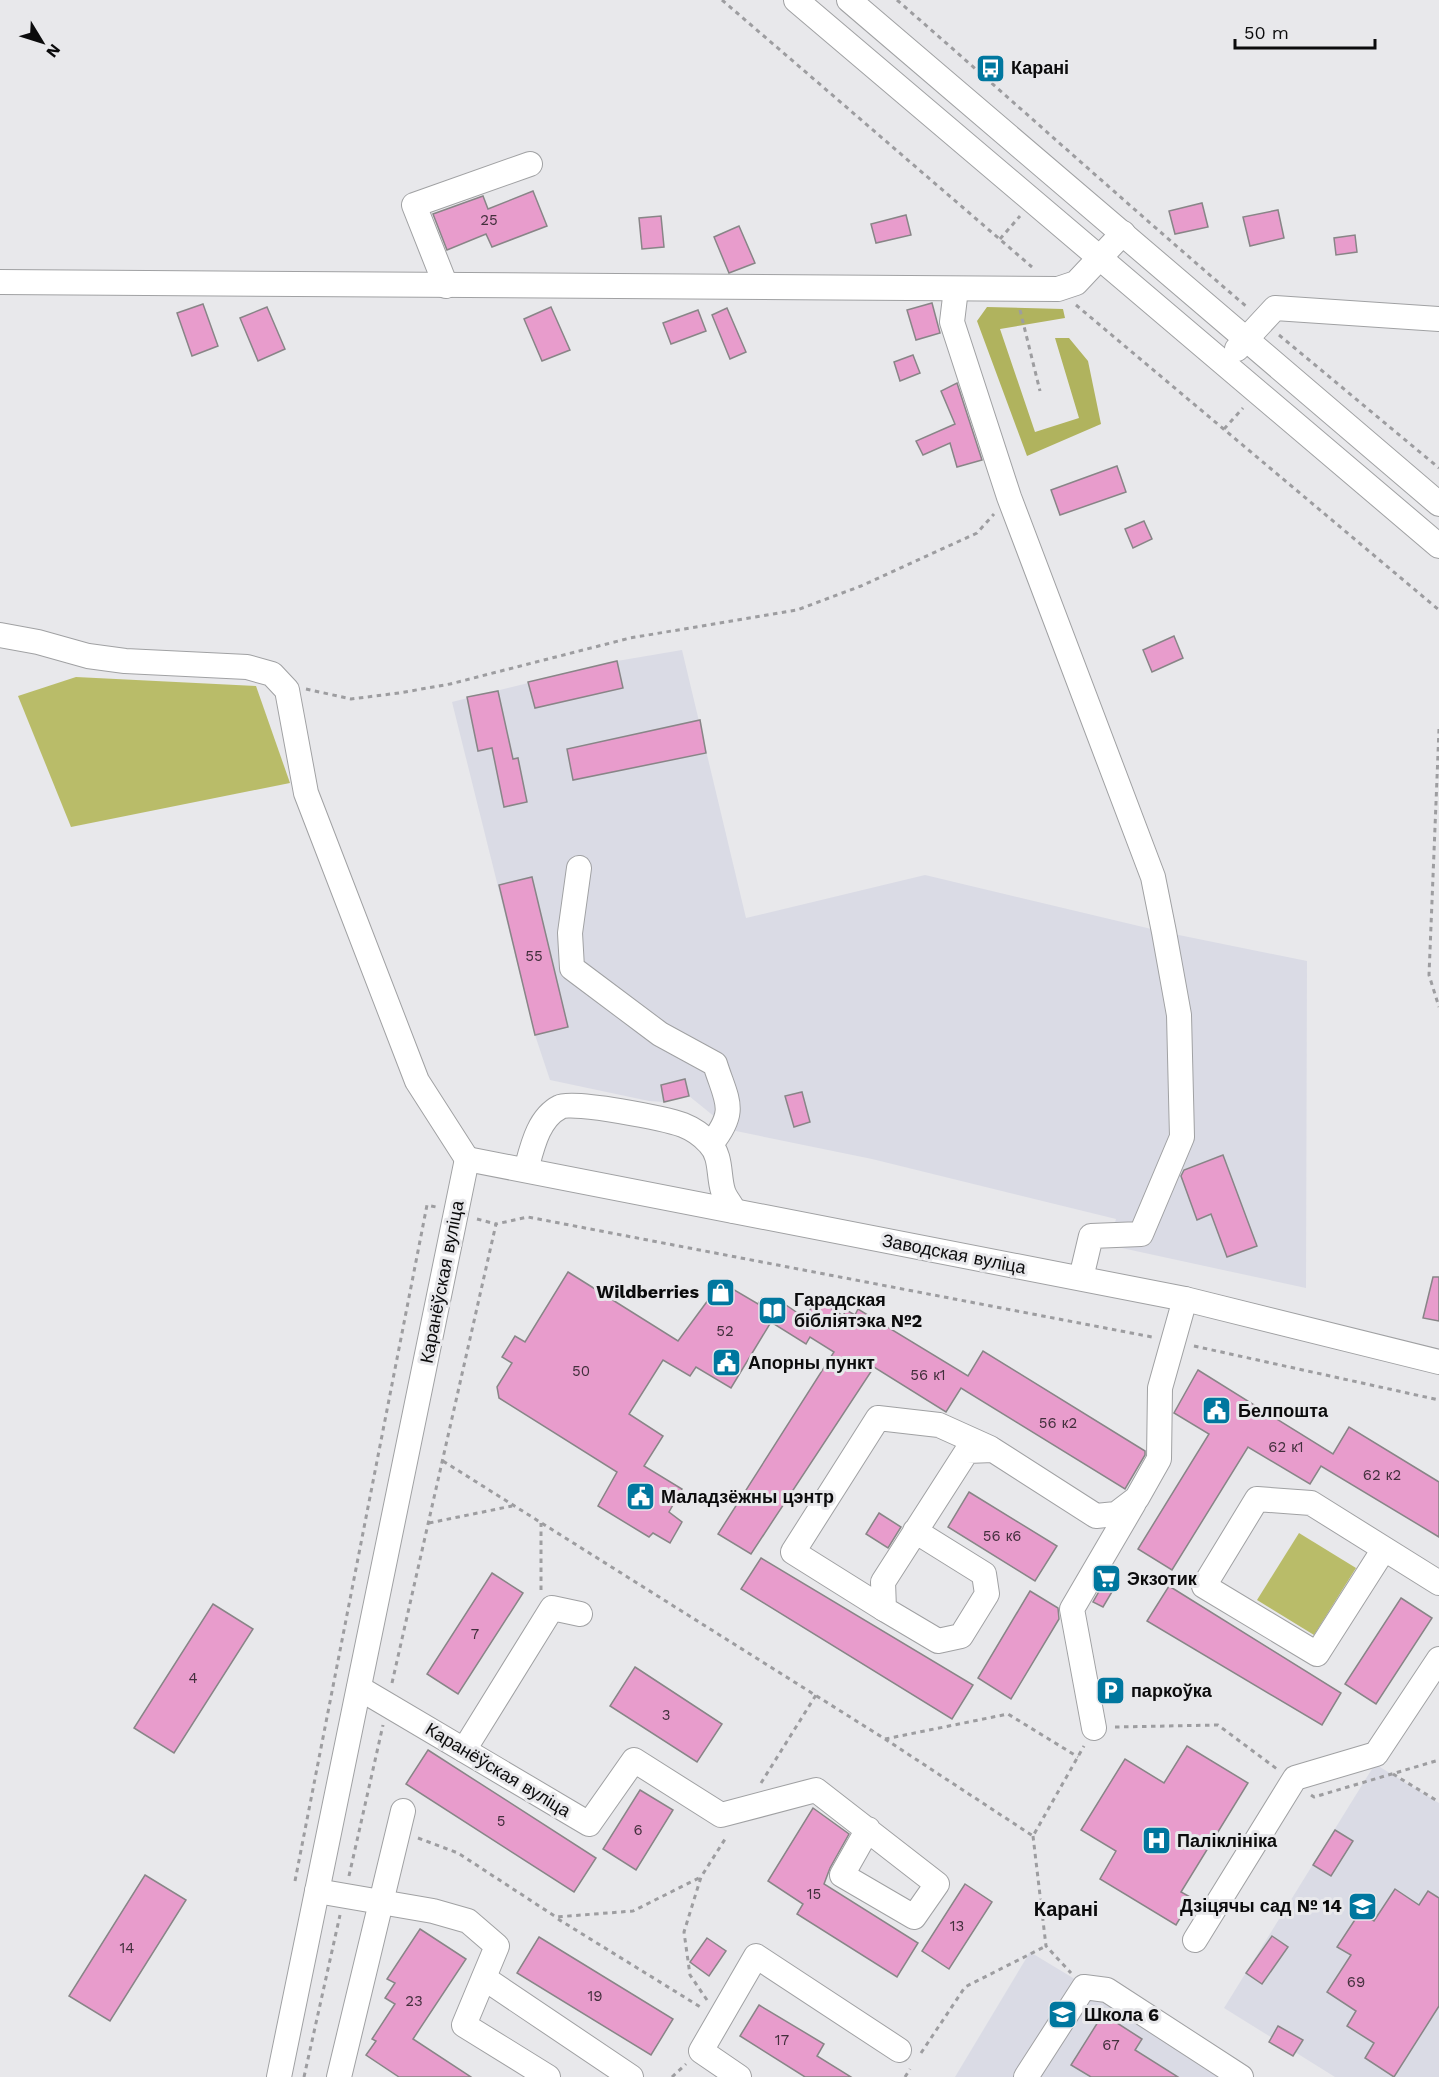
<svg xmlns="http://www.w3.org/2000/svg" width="1439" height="2077" viewBox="0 0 1439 2077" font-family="'Work Sans',sans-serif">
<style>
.built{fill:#dadbe5}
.green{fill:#b9bc69}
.forest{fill:#b0b35e}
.building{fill:#e89ccc;stroke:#888587;stroke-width:1.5}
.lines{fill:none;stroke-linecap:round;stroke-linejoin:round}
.minor-casing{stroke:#a0a1a3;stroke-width:26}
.path{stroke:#9d9da0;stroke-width:3;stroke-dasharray:4.5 4.5;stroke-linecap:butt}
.minor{stroke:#fff;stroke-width:24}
.labels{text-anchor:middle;stroke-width:6;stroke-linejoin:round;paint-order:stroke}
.number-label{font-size:15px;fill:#422f3c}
.poi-label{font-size:18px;font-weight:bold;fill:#0b0b0c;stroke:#e8e8eb;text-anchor:start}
.street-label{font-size:18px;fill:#0b0b0c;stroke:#e8e8eb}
.neighbourhood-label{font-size:20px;font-weight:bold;fill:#0b0b0c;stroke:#e8e8eb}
</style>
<rect width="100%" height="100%" fill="#e8e8eb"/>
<g class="built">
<polygon points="682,650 746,918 925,875 1164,932 1307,961 1306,1288 1108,1245 1116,1219 872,1159 731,1130 689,1096 664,1102 649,1101 550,1080 535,1035 452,702 617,661"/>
<polygon points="1375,1764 1439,1803 1439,2077 1335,2077 1224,2008"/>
<polygon points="1030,1952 1237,2077 955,2077"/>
</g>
<g class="green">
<polygon points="76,677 256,686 290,783 71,827 18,696"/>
<polygon points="1299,1533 1356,1568 1314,1635 1257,1600"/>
</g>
<polygon class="forest" points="987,307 1063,309 1065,318 1000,329 1035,432 1079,418 1055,338 1069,338 1088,361 1101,424 1027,456 977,321"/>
<g class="building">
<polygon points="533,191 547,226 492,247 486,234 447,250 433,214 483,196 488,209"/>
<polygon points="1202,203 1208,227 1175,234 1169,211"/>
<polygon points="1278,210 1284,238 1250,246 1243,217"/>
<polygon points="906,215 911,235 876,243 871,224"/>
<polygon points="661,216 664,247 642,249 639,218"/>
<polygon points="739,226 755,263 729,273 714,237"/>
<polygon points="1355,235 1357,252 1336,255 1334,238"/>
<polygon points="932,303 940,333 916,340 907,310"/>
<polygon points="203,304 218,346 192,356 177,313"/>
<polygon points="267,307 285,349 258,361 240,318"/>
<polygon points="551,307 570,350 542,361 524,319"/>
<polygon points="727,308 746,352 730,359 712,315"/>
<polygon points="698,310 706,331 671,344 663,323"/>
<polygon points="913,355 920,373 900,381 894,362"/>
<polygon points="957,383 982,460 957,467 950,443 923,455 916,441 955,424 941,391"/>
<polygon points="1117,466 1126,492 1060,515 1051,490"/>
<polygon points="1144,521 1152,539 1133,548 1125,529"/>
<polygon points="1174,636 1183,658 1152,672 1143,650"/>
<polygon points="617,661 623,688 535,708 528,682"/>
<polygon points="498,691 513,759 518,758 527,802 504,807 492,748 478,751 467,697"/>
<polygon points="700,720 706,753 573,780 567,749"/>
<polygon points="532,877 568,1027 535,1035 499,885"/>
<polygon points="685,1079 689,1096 664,1102 661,1085"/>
<polygon points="802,1092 810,1122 794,1127 785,1096"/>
<polygon points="1223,1155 1257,1246 1227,1257 1211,1214 1197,1220 1181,1176 1184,1170"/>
<polygon points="568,1272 678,1341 717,1288 726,1285 758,1304 762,1298 780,1309 783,1303 805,1318 817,1299 843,1316 846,1310 855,1315 858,1309 968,1376 983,1351 1145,1451 1145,1455 1125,1489 961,1388 946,1412 874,1367 751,1554 718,1534 834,1352 810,1337 806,1344 771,1322 731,1388 696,1367 690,1376 663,1360 629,1414 663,1436 644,1466 682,1489 669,1512 682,1522 670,1543 653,1533 649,1537 598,1506 617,1472 499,1398 497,1387 512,1363 502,1357 515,1336 525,1342"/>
<polygon points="1433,1277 1439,1277 1439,1321 1423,1318"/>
<polygon points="1198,1370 1333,1454 1349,1427 1439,1482 1439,1537 1321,1466 1310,1484 1248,1447 1172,1570 1138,1549 1209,1434 1174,1413"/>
<polygon points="969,1492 1057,1546 1035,1581 948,1527"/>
<polygon points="879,1513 901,1527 888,1548 866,1534"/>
<polygon points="761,1558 973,1685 952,1719 741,1589"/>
<polygon points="492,1573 523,1593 458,1694 427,1674"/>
<polygon points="1109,1574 1119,1580 1103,1607 1093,1602"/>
<polygon points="1169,1586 1341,1693 1322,1725 1147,1621"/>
<polygon points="1030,1591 1058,1608 1059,1619 1011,1699 978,1678"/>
<polygon points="1401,1598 1432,1618 1376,1704 1345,1684"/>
<polygon points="213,1604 253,1629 174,1753 134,1728"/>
<polygon points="635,1667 722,1724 697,1762 610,1706"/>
<polygon points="1187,1746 1248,1783 1181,1892 1192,1898 1176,1925 1100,1879 1116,1851 1081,1830 1125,1759 1164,1783"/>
<polygon points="428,1750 596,1858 574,1892 406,1784"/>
<polygon points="640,1790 673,1810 636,1870 603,1849"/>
<polygon points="813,1808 849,1834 830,1868 824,1884 918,1943 897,1977 797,1914 803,1904 768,1881"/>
<polygon points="1335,1830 1353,1841 1331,1876 1313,1865"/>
<polygon points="145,1875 186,1900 110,2021 69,1996"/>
<polygon points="965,1884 992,1902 949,1969 922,1951"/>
<polygon points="1395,1889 1419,1905 1428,1891 1439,1898 1439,2006 1394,2077 1365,2058 1374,2043 1347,2026 1356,2011 1327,1992 1351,1955 1337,1947 1360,1912 1374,1921"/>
<polygon points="420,1929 466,1959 413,2039 471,2077 399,2077 366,2055 376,2041 372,2039 395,2004 385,1998 395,1983 387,1979"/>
<polygon points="1272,1936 1288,1947 1262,1984 1246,1973"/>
<polygon points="539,1937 673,2019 651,2055 517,1973"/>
<polygon points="707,1938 726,1951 709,1976 690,1962"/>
<polygon points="759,2005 824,2044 817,2056 851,2077 805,2077 740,2036"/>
<polygon points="1103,2014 1142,2039 1135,2050 1178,2077 1091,2077 1071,2065"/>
<polygon points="1278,2026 1303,2040 1293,2056 1269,2042"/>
</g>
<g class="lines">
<defs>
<g id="minor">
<polyline points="796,0 1439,546"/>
<polyline points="849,0 1439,504"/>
<polyline points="0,282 1058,289 1076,283 1123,233"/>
<polyline points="446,286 414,205 530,164"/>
<polyline points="956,289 952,322 1009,497 1153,877 1164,932 1179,1015 1182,1137 1141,1234 1091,1236 1081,1278"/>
<polyline points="1237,349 1275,308 1439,319"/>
<polyline points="0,635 38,642 88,656 125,661 247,667 272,674 287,690 306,793 417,1081 467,1159"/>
<path d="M579,868L570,933L572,968L660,1034L715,1064C727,1102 738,1110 711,1144"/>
<polyline points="467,1159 1185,1299 1439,1362"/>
<path d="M526,1170C532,1148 538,1118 560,1107C572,1100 667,1119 683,1125C693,1129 702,1135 709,1143C722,1156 718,1175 723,1191C725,1198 731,1204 734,1211"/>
<polyline points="915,1531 984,1574 987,1594 961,1636 938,1641 884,1609 883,1582 967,1451 993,1450 1096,1516 1116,1514 1137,1498 1159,1459 1160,1388 1185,1299"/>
<polyline points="1384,1549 1317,1654 1204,1586 1257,1499 1311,1503 1439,1583"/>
<polyline points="884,1609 793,1552 878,1418 939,1425 990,1448"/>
<polyline points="359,1688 589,1824 634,1760 721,1815 816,1790 937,1884 914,1917 842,1875 868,1829"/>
<polyline points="1094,1728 1072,1609 1134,1503"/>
<polyline points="464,1750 552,1608 580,1614"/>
<polyline points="317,1891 433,1911 468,1921 497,1946 464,2025 548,2077"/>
<polyline points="1195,1940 1295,1778 1376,1754 1439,1659"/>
<polyline points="484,1978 631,2077"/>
<polyline points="279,2077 467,1159"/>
<polyline points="339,2077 403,1811"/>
<polyline points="739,2077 701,2051 756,1956 899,2050"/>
<polyline points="1026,2077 1084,1987 1107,1990 1241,2077"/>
</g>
</defs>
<use href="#minor" class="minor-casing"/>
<g class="path">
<polyline points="722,0 1032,267"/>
<path d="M897,0C1014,102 1129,206 1247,307"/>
<polyline points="1000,239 1020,216"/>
<polyline points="1076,305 1439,610"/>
<polyline points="1020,310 1040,391"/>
<polyline points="1279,335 1439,468"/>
<polyline points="1224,429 1243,408"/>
<polyline points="306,689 351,699 399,693 450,684 630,638 797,610 861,586 977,533 994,514"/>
<polyline points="1439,729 1429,975 1439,1007"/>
<polyline points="477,1219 496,1224"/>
<polyline points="1194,1346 1439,1400"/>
<polyline points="443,1461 885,1739 1033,1836 1084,1746"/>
<polyline points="429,1523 512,1506"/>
<polyline points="541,1590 541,1523"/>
<polyline points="392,1683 496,1224 528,1217 1152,1337"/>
<polyline points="1115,1727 1218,1725 1277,1769"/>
<polyline points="885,1739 1008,1714 1078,1757"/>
<polyline points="1393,1774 1439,1802"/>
<polyline points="761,1783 816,1695"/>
<polyline points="1311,1795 1314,1797 1439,1760"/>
<polyline points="1033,1836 1046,1946 1071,1973"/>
<polyline points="418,1838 458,1853 556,1917 633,1911 701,1877"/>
<polyline points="349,1876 383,1725"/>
<polyline points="295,1881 427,1205 436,1207"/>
<polyline points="558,1919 702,2008"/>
<polyline points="707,2000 690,1975 684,1932 701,1877 727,1836"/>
<polyline points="921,2053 965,1987 1046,1946"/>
<polyline points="304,2077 340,1915"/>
<polyline points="672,2077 686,2064"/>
<polyline points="905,2077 910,2069"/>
</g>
<use href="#minor" class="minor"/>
</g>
<defs>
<symbol id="bus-square" viewBox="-11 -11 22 22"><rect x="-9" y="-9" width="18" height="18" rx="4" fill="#00779f" stroke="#e8e8eb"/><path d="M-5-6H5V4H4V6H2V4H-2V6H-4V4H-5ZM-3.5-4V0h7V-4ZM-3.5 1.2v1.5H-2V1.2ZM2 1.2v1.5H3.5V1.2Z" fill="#fff"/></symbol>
<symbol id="shop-square" viewBox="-11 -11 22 22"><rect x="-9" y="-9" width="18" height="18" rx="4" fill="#00779f" stroke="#e8e8eb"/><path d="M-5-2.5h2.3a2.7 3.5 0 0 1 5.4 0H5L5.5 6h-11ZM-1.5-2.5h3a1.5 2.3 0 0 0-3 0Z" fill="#fff"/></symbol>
<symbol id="library-square" viewBox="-11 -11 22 22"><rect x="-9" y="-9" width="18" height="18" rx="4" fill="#00779f" stroke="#e8e8eb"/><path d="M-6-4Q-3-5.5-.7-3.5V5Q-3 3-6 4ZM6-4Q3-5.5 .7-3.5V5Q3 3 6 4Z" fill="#fff"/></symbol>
<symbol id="civic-square" viewBox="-11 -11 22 22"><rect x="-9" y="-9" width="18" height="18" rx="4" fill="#00779f" stroke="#e8e8eb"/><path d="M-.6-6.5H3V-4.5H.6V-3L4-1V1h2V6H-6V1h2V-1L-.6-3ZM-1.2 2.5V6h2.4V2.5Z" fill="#fff"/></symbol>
<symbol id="supermarket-square" viewBox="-11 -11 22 22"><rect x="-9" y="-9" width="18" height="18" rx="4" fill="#00779f" stroke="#e8e8eb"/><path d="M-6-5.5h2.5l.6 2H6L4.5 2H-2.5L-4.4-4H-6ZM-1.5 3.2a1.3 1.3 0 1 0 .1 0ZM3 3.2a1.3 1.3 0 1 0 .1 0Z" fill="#fff"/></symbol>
<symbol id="parking-square" viewBox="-11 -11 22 22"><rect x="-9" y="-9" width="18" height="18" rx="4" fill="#00779f" stroke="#e8e8eb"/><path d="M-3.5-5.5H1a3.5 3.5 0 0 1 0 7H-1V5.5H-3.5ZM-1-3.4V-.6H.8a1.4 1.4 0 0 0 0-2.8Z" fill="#fff"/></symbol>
<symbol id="hospital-square" viewBox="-11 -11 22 22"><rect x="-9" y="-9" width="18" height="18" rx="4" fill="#00779f" stroke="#e8e8eb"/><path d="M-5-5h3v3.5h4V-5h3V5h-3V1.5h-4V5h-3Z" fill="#fff"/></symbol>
<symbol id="school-square" viewBox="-11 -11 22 22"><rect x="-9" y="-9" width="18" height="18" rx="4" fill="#00779f" stroke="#e8e8eb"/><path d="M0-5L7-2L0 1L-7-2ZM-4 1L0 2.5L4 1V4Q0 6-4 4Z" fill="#fff"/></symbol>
</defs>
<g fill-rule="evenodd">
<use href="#bus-square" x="974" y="52" width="33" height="33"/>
<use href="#shop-square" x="704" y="1276" width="33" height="33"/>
<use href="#library-square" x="756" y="1294" width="33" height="33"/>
<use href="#civic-square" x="710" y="1346" width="33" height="33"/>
<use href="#civic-square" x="1200" y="1394" width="33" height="33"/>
<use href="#civic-square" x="624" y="1480" width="33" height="33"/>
<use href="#supermarket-square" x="1090" y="1562" width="33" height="33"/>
<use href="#parking-square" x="1094" y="1674" width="33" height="33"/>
<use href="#hospital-square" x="1140" y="1824" width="33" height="33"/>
<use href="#school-square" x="1346" y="1890" width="33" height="33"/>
<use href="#school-square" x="1046" y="1998" width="33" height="33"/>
</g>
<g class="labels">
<g class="number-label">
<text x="489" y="225">25</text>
<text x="534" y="961">55</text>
<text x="725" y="1336">52</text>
<text x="581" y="1376">50</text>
<text x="928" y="1380">56 к1</text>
<text x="1058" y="1428">56 к2</text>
<text x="1286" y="1452">62 к1</text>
<text x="1382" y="1480">62 к2</text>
<text x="1002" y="1541">56 к6</text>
<text x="475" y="1639">7</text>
<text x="193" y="1683">4</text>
<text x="666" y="1720">3</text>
<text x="501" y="1826">5</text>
<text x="638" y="1835">6</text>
<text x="814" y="1899">15</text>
<text x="957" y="1931">13</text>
<text x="127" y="1953">14</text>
<text x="1356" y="1987">69</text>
<text x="595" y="2001">19</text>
<text x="414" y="2006">23</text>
<text x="782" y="2045">17</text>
<text x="1111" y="2050">67</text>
</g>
<g class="poi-label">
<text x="1011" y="74">Карані</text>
<text x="699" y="1298" text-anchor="end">Wildberries</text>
<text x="794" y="1306">Гарадская<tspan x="794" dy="21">бібліятэка №2</tspan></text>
<text x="748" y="1369">Апорны пункт</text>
<text x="1238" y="1417">Белпошта</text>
<text x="661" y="1503">Маладзёжны цэнтр</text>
<text x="1127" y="1585">Экзотик</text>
<text x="1131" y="1697">паркоўка</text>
<text x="1177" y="1847">Паліклініка</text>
<text x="1342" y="1912" text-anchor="end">Дзіцячы сад № 14</text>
<text x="1084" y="2021">Школа 6</text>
</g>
<g class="street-label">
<text transform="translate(954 1254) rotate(11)" y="6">Заводская вуліца</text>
<text transform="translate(442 1282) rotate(-79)" y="6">Каранёўская вуліца</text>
<text transform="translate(498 1770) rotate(31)" y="6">Каранёўская вуліца</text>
</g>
<g class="neighbourhood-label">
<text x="1066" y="1916">Карані</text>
</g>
</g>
<g transform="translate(42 42) rotate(128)" stroke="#e8e8eb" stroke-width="4.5" paint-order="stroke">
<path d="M0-4.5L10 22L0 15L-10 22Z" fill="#0b0b0c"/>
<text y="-9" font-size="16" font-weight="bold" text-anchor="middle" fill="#0b0b0c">N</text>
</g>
<path d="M1235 39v9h140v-9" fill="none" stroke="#0b0b0c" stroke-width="3"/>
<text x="1244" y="39" font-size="18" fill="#0b0b0c" stroke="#e8e8eb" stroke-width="4.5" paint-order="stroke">50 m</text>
</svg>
